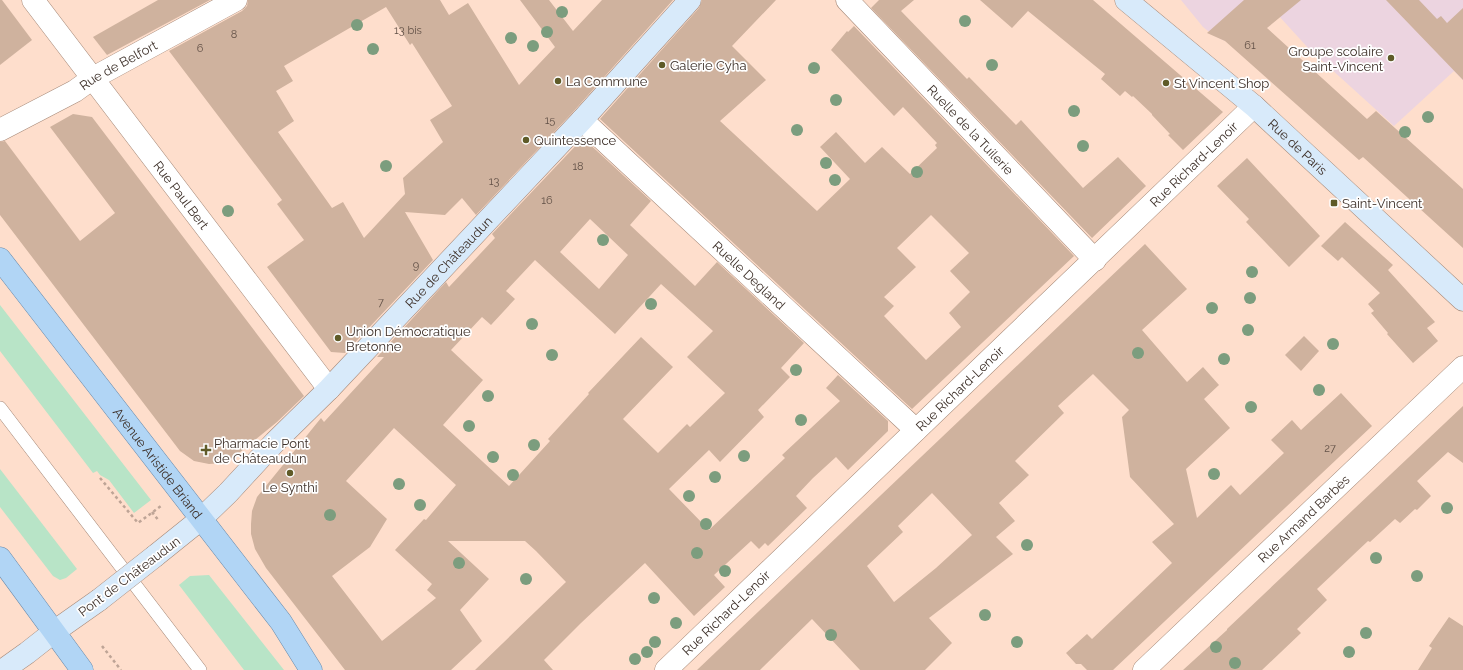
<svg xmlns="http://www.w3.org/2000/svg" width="1463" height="670" viewBox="0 0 1463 670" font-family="Raleway,sans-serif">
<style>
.education{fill:#ecd4e0}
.green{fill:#b8e4c7}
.building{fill:#cfb29e;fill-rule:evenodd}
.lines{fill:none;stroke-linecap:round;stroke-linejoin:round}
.service-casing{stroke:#a68978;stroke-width:14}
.minor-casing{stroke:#a68978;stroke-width:23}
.tertiary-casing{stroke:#a68978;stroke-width:23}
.secondary-casing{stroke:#a68978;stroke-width:23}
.primary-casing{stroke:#6789aa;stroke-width:23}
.path{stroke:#bea496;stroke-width:2.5;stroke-dasharray:3 3;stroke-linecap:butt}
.service{stroke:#fff;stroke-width:13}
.minor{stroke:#fff;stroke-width:22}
.tertiary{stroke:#fff;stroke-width:22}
.secondary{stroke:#d8eafa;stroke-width:22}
.primary{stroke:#b1d5f5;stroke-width:22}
.secondary-bridge-casing{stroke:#a68978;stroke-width:23;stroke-linecap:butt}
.secondary-bridge{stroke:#d8eafa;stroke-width:22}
.tree{fill:#7c9d7e}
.poi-dot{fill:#5f5b28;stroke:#fff;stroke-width:1.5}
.labels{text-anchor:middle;stroke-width:3.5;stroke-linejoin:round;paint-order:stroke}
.number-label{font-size:11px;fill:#625147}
.poi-label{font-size:13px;fill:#3e312a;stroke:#fff;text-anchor:start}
.street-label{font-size:13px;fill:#3e312a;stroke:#fff}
</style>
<rect width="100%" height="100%" fill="#fedecc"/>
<polygon class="education" points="1181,0 1463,0 1463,80 1454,71 1394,126 1309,49 1266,2 1252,14 1225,41 1213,35 1203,27"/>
<g class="green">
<polygon points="0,305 151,500 134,513 109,480 100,475 97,471 93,473 0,351"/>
<polygon points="0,469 77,569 66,578 60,580 53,576 0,507"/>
<polygon points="209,575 284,670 244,670 179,585 190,576"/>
</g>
<g class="building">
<polygon points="0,0 2,0 32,40 0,65"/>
<polygon points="158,0 210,0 107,55 93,37"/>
<path d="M248,0H440L449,15L468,3L519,85L555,47L520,0H549L573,31L602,0H673L573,112L476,215L462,198L445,215L405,212L433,260L345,353L331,352L267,267L304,240L277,204L282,200L169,51L242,11L247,6ZM386,7L410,45L412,43L452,106L430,120L443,142L403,178L405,194L364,238L343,202L332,208L278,132L294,121L276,91L293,81L284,66Z"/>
<path d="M702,0H776L732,46L766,80L720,121L817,211L850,179L820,147L836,132L865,163L882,147L910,174L937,148L935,145L937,143L903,107L894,116L831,50L847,31L848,32L854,26L1074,256L912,409L600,119L699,8ZM931,215L969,253L950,271L970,292L949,313L961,327L926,360L884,316L894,306L884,297L916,267L897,248Z"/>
<polygon points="879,0 914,0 901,11 967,79 969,77 1016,125 1021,120 1083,188 1118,157 1146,186 1092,238 871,8"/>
<polygon points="980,0 1093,0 1223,112 1183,150 1168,135 1170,134 1152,115 1152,114 1133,96 1132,97 1125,91 1120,96 1101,79 1105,74 1028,11 1012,28"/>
<polygon points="1244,0 1301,0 1267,28 1367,119 1376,111 1463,189 1463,248 1363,157 1359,160 1225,41 1207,33"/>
<polygon points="1386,0 1419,0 1437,19 1441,16 1447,23 1463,8 1463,80"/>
<polygon points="73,114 92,117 304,396 277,422 234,457 222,463 209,464 194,461 180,451 0,215 0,142 5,141 80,241 115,213 50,127"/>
<path d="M583,138L651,201L630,225L695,286L717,262L804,343L781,368L790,377L758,410L764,417L720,462L709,450L669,489L709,530L785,458L782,455L840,401L826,388L838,375L888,421V431L848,470L836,457L813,478L796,496L807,508L768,546L765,543L759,549L751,541L714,575L725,587L694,616L645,563L581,623L544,660L553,670H475L566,582L536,551L525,541H448L489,579L460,610L482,641L451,670H345L266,568L255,549L251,534V524L252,511L257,497L321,418L324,422L384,357H377L446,282L449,287L495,238L492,234ZM590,219L628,255L599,289L560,252ZM535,260L615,334L661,284L713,331L687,357L725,393L690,427L687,424L658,453L623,419L673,367L641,337L588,393L589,394L548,439L550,441L509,486L443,425L483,380L451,350L482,317L491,325L515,299L506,291ZM394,428L456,485L426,520L424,519L395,550L432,584L427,590L436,598L382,641L332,576L370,547L387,519L346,481Z"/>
<polygon points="1247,158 1320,236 1289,267 1246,222 1249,219 1217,186"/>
<polygon points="1345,222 1393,265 1388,270 1435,322 1427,328 1438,341 1413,363 1387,334 1388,333 1371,313 1374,311 1368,304 1380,293 1342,257 1338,261 1321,246"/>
<path d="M1145,244L1187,289L1142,330L1187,382L1203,367L1219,385L1204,399L1230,428L1186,469L1197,518L1231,485L1240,495L1284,453L1271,440L1292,420L1301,430L1341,393L1372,426L1113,670H1087L1081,664H1076L1066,653L1087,634L1092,639L1172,563L1152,542L1174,524L1130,477L1122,417L1129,410L1093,374L1058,406L1064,413L1015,461L1029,475L999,503L1015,521L996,537L1013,554L929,618L952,643L925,670H860L812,619L760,670H697ZM932,493L972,535L936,568L894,602L867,566L903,532L898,526Z"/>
<polygon points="1304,336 1319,351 1301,371 1285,355"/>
<polygon points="1463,406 1463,463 1448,452 1417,481 1431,496 1417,510 1415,509 1400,523 1395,519 1370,542 1368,541 1317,589 1327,600 1297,629 1301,633 1262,670 1183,670 1227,630 1227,629"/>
<polygon points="1449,617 1463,626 1463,670 1418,670 1432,648 1429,646"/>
</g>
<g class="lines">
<defs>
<polyline id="service" points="0,408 200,670"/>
<g id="minor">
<path id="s1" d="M847,0L1095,260"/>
<path id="s2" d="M582,120L916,430"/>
<path id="s3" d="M0,130L75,91L93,78L236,0"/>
<path id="s4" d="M666,670L1254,106"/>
<path id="s5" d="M1144,670L1463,367"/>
</g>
<g id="tertiary">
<path id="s6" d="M33,0L329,389"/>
</g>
<g id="secondary">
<path id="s7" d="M1126,0L1254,106L1463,300"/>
<path id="s8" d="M155,556L201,519L228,493L275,442L329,389L582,120L690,0"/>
<polyline points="3,670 27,653 55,631 99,600"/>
</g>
<g id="primary">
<path id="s9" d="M0,259L281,622L311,670"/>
<polyline points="0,558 82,670"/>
</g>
</defs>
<use href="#service" class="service-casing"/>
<use href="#minor" class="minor-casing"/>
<use href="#tertiary" class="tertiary-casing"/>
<use href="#secondary" class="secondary-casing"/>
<use href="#primary" class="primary-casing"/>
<g class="path">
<polyline points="100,478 138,523 161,506"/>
<polyline points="152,512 159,521"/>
<polyline points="102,646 121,670"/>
</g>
<use href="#service" class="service"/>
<use href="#minor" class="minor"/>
<use href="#tertiary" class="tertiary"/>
<use href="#secondary" class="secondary"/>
<use href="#primary" class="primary"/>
<defs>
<polyline id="secondary-bridge" points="99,600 155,556"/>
</defs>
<use href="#secondary-bridge" class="secondary-bridge-casing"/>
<use href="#secondary-bridge" class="secondary-bridge"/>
</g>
<g class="tree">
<circle cx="562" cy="12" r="6"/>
<circle cx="965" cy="21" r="6"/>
<circle cx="357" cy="25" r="6"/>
<circle cx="547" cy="32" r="6"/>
<circle cx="511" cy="38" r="6"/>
<circle cx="533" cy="46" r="6"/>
<circle cx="373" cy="49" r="6"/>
<circle cx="992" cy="65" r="6"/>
<circle cx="814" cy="68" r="6"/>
<circle cx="836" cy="100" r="6"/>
<circle cx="1074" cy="111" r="6"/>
<circle cx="1428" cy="117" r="6"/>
<circle cx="797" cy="130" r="6"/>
<circle cx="1405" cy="132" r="6"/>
<circle cx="1083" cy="146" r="6"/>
<circle cx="826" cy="163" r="6"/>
<circle cx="386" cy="166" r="6"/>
<circle cx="917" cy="172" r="6"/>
<circle cx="835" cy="180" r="6"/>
<circle cx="228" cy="211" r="6"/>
<circle cx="603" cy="240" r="6"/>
<circle cx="1252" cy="272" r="6"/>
<circle cx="1250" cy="298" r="6"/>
<circle cx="651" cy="304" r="6"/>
<circle cx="1212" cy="308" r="6"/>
<circle cx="532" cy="324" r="6"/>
<circle cx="1248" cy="330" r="6"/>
<circle cx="1333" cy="344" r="6"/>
<circle cx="1138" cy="353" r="6"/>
<circle cx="552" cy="355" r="6"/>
<circle cx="1224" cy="359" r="6"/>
<circle cx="796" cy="370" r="6"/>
<circle cx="1319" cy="390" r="6"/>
<circle cx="488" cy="396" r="6"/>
<circle cx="1251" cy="407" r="6"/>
<circle cx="801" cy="420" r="6"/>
<circle cx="469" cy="426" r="6"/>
<circle cx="534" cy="445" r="6"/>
<circle cx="744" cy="456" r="6"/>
<circle cx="493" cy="457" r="6"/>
<circle cx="1214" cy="474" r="6"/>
<circle cx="513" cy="475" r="6"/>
<circle cx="715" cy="477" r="6"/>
<circle cx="399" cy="484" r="6"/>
<circle cx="689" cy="496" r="6"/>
<circle cx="420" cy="505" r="6"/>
<circle cx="1447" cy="508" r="6"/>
<circle cx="330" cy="515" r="6"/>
<circle cx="706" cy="524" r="6"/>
<circle cx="1027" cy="545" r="6"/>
<circle cx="697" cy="553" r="6"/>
<circle cx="1376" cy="558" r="6"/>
<circle cx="459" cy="563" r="6"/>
<circle cx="725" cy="571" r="6"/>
<circle cx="1417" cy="576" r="6"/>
<circle cx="526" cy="579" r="6"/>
<circle cx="654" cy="598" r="6"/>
<circle cx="985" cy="615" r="6"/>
<circle cx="676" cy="623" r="6"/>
<circle cx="1366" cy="633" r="6"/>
<circle cx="831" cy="635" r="6"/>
<circle cx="655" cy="642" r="6"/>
<circle cx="1017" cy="642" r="6"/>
<circle cx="1216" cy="647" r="6"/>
<circle cx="647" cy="652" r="6"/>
<circle cx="1349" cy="652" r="6"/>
<circle cx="635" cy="659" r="6"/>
<circle cx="1235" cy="663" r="6"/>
</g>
<g class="poi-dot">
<circle cx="1391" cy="58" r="4"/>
<circle cx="662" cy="65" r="4"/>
<circle cx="558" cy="81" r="4"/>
<circle cx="1166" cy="83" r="4"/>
<circle cx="526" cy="140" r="4"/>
<rect x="1330" y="199" width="8" height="8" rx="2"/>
<circle cx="338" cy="338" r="4"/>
<path d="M204 444h4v4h4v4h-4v4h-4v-4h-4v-4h4z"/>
<circle cx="290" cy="473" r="4"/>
</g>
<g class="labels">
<g class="number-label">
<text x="408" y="34">13 bis</text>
<text x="234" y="38">8</text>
<text x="1250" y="49">61</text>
<text x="200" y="52">6</text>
<text x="550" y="124">15</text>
<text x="578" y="170">18</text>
<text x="494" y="185">13</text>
<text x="547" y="204">16</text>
<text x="416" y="269">9</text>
<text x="381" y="306">7</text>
<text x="1330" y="452">27</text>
</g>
<g class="poi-label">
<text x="1383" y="56" text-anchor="end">Groupe scolaire<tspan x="1383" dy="15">Saint-Vincent</tspan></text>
<text x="670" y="70">Galerie Cyha</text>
<text x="566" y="86">La Commune</text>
<text x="1174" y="88">St Vincent Shop</text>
<text x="534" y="145">Quintessence</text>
<text x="1342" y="208">Saint-Vincent</text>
<text x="346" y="336">Union Démocratique<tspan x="346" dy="15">Bretonne</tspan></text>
<text x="214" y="448">Pharmacie Pont<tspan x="214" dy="15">de Châteaudun</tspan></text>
<text x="290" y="492" text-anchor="middle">Le Synthi</text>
</g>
<g class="street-label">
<text dy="5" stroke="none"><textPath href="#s3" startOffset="135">Rue de Belfort</textPath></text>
<text dy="5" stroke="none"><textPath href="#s1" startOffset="179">Ruelle de la Tuilerie</textPath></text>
<text dy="5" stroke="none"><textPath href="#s7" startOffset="226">Rue de Paris</textPath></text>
<text dy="5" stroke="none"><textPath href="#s4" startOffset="731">Rue Richard-Lenoir</textPath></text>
<text dy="5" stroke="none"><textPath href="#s6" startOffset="245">Rue Paul Bert</textPath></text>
<text dy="5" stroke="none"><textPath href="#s8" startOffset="416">Rue de Châteaudun</textPath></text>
<text dy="5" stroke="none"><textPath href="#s2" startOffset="228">Ruelle Degland</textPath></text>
<text dy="5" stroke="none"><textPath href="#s4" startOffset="407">Rue Richard-Lenoir</textPath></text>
<text dy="5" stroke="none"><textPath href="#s9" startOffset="258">Avenue Aristide Briand</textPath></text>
<text dy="5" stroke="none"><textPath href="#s5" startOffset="220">Rue Armand Barbès</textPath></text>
<text transform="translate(129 576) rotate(-37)" y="5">Pont de Châteaudun</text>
<text dy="5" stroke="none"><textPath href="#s4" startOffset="83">Rue Richard-Lenoir</textPath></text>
</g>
</g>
</svg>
